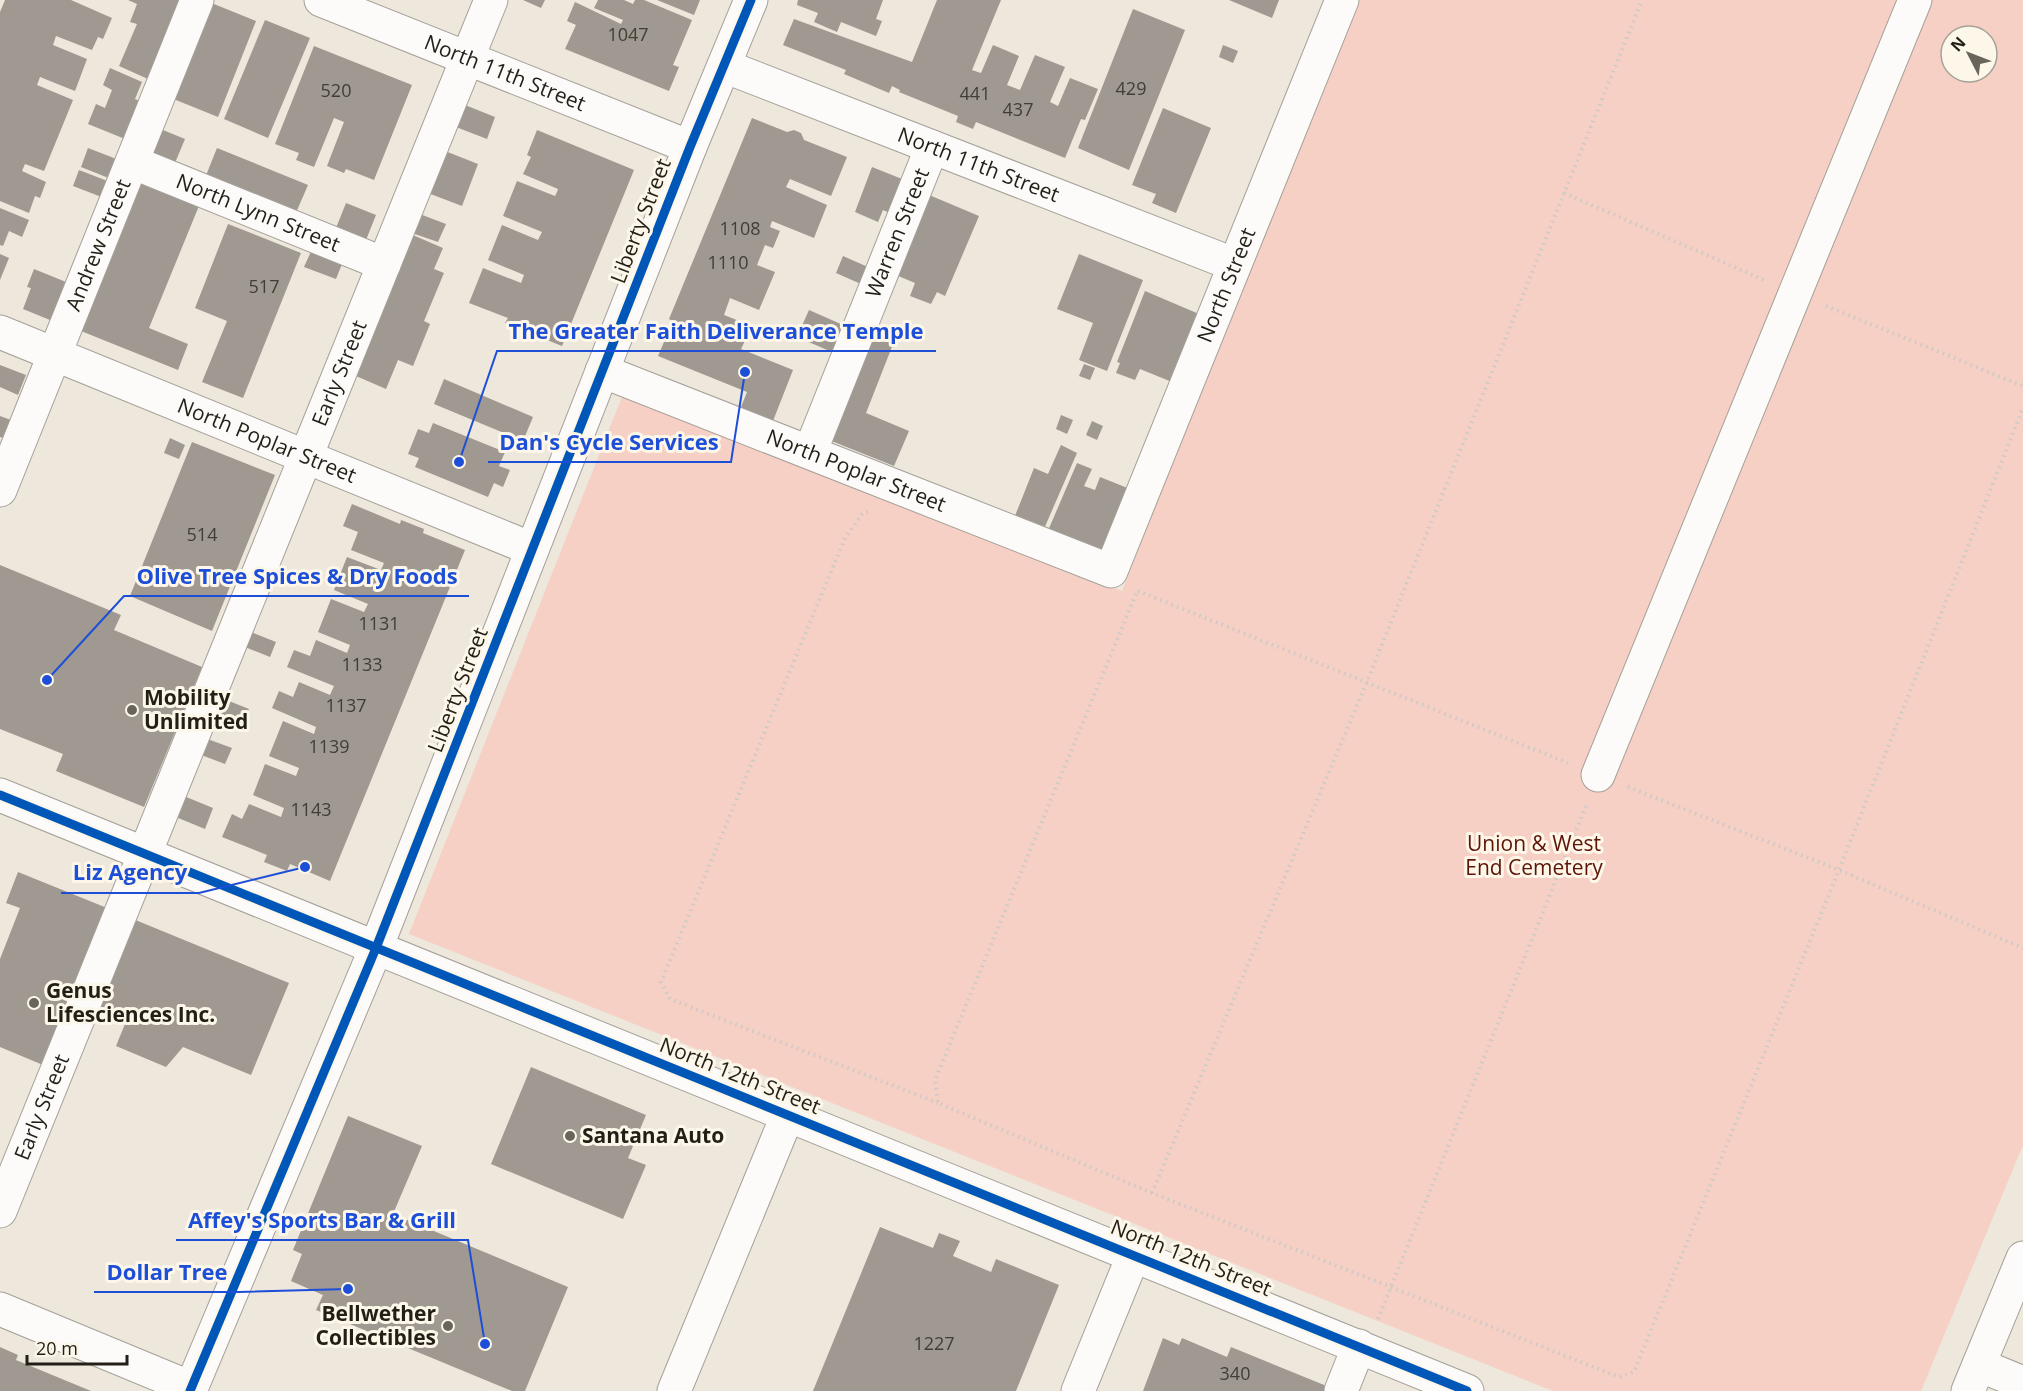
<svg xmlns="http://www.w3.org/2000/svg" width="2023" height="1391" viewBox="0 0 2023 1391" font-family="'Open Sans',sans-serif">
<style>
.green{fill:#f6d0c4;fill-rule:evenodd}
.building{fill:#9f9991}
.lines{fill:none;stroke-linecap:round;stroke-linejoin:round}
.minor-casing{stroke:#a5a098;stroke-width:35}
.path{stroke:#ccc9c6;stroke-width:4;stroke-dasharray:1.5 4.5;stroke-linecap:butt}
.minor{stroke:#fcfbfa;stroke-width:33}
.cycleway-casing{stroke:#fdf7ea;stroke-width:13}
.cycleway{stroke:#0057b8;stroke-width:9}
.poi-dot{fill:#6a655c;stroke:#fdf7ea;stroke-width:2}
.labels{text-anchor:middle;stroke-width:6;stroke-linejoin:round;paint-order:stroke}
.number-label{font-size:18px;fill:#423e36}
.street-label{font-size:21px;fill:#231f17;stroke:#fdf7ea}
.poi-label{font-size:21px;font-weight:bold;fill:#231f17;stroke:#fdf7ea;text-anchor:start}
.park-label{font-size:21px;fill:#5e1405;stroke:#fdf7ea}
.leader{fill:none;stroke:#1d4ed8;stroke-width:2}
.callout-dot{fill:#1d4ed8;stroke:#fdf7ea;stroke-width:2}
.callout-label{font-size:22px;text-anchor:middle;font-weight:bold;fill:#1d4ed8;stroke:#fdf7ea;stroke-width:6;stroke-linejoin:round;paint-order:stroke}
</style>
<rect width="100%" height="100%" fill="#ede7dc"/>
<path class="green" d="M1356,0H2023V1145L1921,1391H1553L409,934L622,397L1122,591ZM1951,36H1987V72H1951Z"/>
<g class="building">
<polygon points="5,0 71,0 112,18 103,39 98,37 92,50 56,36 53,45 87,59 75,91 40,77 37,85 73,100 44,171 25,164 22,171 46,182 40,198 35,196 29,213 0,201 0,12"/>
<polygon points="128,0 181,0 148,79 119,66 137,24 130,22 137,4"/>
<polygon points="523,0 545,0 541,8"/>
<polygon points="598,0 624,0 633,4 635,0 644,0 692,20 673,65 679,67 669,91 565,49 576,25 567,21 575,2 621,24 623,20 594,8"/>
<polygon points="657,0 700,0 694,15"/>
<polygon points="798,0 883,0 876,19 882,21 876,36 841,22 837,32 814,22 818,13 797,5"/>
<polygon points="937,0 1001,0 972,70 981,73 993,45 1019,56 1007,85 1020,90 1035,55 1065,67 1050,102 1058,106 1070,78 1098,89 1085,120 1081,119 1065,158 976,122 973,129 956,122 958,116 899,92 900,90 892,86 889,93 844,74 846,70 783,45 794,19 912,62"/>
<polygon points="1229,0 1279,0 1272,18"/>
<polygon points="209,2 256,21 218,117 171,98"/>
<polygon points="1133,9 1185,30 1129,170 1078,148"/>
<polygon points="265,20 310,38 268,138 224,119"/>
<polygon points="1223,45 1238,51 1233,63 1219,57"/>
<polygon points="314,46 412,85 374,180 346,169 344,173 327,166 344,122 334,118 314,167 296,160 299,153 275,144"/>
<polygon points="110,68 142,82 135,99 140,101 125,139 88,124 96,104 105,108 112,90 103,85"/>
<polygon points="465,105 495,117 487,139 456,127"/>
<polygon points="1163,108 1211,128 1176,213 1152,203 1156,194 1132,185"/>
<polygon points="752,118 787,132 794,130 801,133 804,140 847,157 831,196 790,179 786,187 827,205 814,238 772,221 770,227 780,231 773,248 765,245 757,265 775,272 759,310 730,298 724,315 752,326 741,349 793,370 771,426 739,412 747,392 658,356 673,321 669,319"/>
<polygon points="158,128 185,139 172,170 145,159"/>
<polygon points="537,130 634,170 562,346 505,323 508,318 469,303 483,268 521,283 524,275 488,260 502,225 538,240 542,232 503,216 517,181 555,196 557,192 558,189 523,174 531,157 527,155"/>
<polygon points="88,148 119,160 111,179 81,167"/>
<polygon points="217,148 308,185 295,215 205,178"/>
<polygon points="445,151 478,164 462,206 428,193"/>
<polygon points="872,167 907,181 894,215 883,210 878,222 855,212"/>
<polygon points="79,170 110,182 104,198 73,186"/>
<polygon points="143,178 201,201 149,328 188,344 178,370 81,331"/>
<polygon points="922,192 979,216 945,296 937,292 931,304 910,296 915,283 896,275"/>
<polygon points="346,203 376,215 364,245 334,233"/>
<polygon points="0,208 29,220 22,237 9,231 3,246 0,245"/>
<polygon points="417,213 446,224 438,242 409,232"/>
<polygon points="228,224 301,253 243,398 202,382 227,321 195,308"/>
<polygon points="408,233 443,248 434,269 444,273 424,321 430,324 413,366 398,360 386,389 356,376"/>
<polygon points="313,247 344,259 336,279 304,267"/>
<polygon points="0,254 9,258 0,280"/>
<polygon points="1079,254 1143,280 1107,371 1079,360 1093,323 1057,309"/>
<polygon points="843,256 868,267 861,284 836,273"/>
<polygon points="34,269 66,282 50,320 23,309 31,288 27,287"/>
<polygon points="1145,291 1199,314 1172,382 1140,369 1135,380 1116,373 1120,363 1117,362"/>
<polygon points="809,310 843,325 832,352 797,337"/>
<polygon points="871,323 897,334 866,413 909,431 894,466 824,438"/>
<polygon points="1084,364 1095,368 1090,380 1079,376"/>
<polygon points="0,365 26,375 18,395 0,387"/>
<polygon points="444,379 533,417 523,441 434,404"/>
<polygon points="1061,415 1073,420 1067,434 1056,429"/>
<polygon points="0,416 11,420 3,438 0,437"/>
<polygon points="1092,421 1103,426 1097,440 1086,435"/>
<polygon points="433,423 505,452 499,466 510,470 503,487 494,483 488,497 415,467 419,458 408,454 418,429 429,433"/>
<polygon points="170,438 185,445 179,459 164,453"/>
<polygon points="192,442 275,475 212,631 130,596"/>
<polygon points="1061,445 1077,453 1040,538 1011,526 1034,468 1048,474"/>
<polygon points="1077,463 1092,469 1084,486 1095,490 1100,477 1130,489 1099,562 1044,540"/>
<polygon points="352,504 400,524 401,520 424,529 423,533 465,550 330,881 290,864 287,871 264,862 267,855 222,837 232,814 242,819 249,804 281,817 284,808 253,795 265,764 296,776 299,768 269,756 283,721 314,734 316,727 272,708 279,691 293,697 299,682 330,695 334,686 287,667 294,650 310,656 316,640 347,653 350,645 318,632 331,599 364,612 368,604 334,590 347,557 381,570 384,563 351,550 358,532 343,526"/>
<polygon points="0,565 121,615 114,630 202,667 144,807 56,771 63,754 0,729"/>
<polygon points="246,630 276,642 270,657 240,645"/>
<polygon points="219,697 249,709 243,724 212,712"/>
<polygon points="202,737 232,748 225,764 196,753"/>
<polygon points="179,794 213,808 205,829 171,815"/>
<polygon points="18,872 107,908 43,1065 0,1047 0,959 20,908 6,903"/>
<polygon points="133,919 289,983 251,1075 183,1047 166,1067 116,1046 125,1024 94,1011"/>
<polygon points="531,1067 646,1115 628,1158 646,1165 623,1219 491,1164"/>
<polygon points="348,1116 422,1146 393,1214 568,1287 525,1391 512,1391 316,1310 323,1295 291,1281 302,1254 293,1250"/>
<polygon points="880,1227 933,1248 939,1233 960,1241 953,1256 991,1272 996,1259 1059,1285 1016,1391 813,1391"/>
<polygon points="1163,1338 1179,1345 1182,1338 1227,1357 1231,1347 1329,1387 1328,1391 1143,1391"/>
<polygon points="0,1347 18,1355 16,1360 91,1391 0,1391"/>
</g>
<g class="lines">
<defs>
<g id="minor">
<path id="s1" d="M321,0L690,147"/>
<path id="s2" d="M724,66L1233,264"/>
<path id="s3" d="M132,162L384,264"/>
<path id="s4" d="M0,332L532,549"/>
<path id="s5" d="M602,371L1111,571L1342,0"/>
<path id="s6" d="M810,452L932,147"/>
<path id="s7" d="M0,490L197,0"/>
<polyline points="1598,775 1915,0"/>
<polyline points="0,795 1467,1391"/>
<path id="s8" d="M0,1211L491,0"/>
<polyline points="0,1309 191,1388"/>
<polyline points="1979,1365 2023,1383"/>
<polyline points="190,1391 376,948 690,147 751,0"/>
<polyline points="674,1391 788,1114"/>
<polyline points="1078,1391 1134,1254"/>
<polyline points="1341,1391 1359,1346"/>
<polyline points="1968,1391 2023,1258"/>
</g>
</defs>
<use href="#minor" class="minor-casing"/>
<g class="path">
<polyline points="1564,193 1764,280"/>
<polyline points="1826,306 2023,386"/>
<polyline points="868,512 863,513 845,538 661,982 670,999 938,1103"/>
<polyline points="1138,591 1568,763"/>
<polyline points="1136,594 935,1080 938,1103 1152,1193 1619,1377 1634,1372 1839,870 2023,408"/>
<polyline points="1628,787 1839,870 2023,948"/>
<polyline points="1152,1193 1366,684 1642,0"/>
<polyline points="1378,1319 1586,806"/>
</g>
<use href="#minor" class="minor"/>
<defs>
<g id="cycleway">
<polyline points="0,795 1467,1391"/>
<polyline points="190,1391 376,948 690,147 751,0"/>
</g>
</defs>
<use href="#cycleway" class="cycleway-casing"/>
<use href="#cycleway" class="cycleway"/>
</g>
<g class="poi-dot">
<circle cx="132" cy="710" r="6"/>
<circle cx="34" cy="1003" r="6"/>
<circle cx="570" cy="1136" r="6"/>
<circle cx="448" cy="1326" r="6"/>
</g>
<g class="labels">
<g class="number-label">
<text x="628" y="41">1047</text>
<text x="1131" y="95">429</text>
<text x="336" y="97">520</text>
<text x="975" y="100">441</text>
<text x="1018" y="116">437</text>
<text x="740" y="235">1108</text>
<text x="728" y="269">1110</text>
<text x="264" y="293">517</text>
<text x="202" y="541">514</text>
<text x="379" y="630">1131</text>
<text x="362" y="671">1133</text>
<text x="346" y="712">1137</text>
<text x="329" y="753">1139</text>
<text x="311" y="816">1143</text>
<text x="934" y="1350">1227</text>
<text x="1235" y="1380">340</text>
</g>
<g class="street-label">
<text dy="7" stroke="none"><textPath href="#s1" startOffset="198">North 11th Street</textPath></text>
<text dy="7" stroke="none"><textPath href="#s2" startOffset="273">North 11th Street</textPath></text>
<text dy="7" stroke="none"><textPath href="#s3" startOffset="136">North Lynn Street</textPath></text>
<text transform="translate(641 221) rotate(-69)" y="7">Liberty Street</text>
<text dy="7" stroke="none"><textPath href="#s6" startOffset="236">Warren Street</textPath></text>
<text dy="7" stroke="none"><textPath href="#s7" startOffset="264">Andrew Street</textPath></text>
<text dy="7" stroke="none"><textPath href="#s5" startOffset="855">North Street</textPath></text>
<text dy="7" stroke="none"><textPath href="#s8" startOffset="904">Early Street</textPath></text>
<text dy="7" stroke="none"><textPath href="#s4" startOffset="288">North Poplar Street</textPath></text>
<text dy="7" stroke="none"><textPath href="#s5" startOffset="273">North Poplar Street</textPath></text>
<text transform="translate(458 690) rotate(-69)" y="7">Liberty Street</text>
<text transform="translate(740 1076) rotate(22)" y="7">North 12th Street</text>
<text dy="7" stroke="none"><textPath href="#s8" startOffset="112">Early Street</textPath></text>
<text transform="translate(1191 1258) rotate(22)" y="7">North 12th Street</text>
</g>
<g class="poi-label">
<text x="144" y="705">Mobility<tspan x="144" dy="24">Unlimited</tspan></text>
<text x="46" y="998">Genus<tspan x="46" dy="24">Lifesciences Inc.</tspan></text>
<text x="582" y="1143">Santana Auto</text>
<text x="436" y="1321" text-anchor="end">Bellwether<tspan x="436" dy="24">Collectibles</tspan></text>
</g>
<g class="park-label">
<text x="1534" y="851">Union &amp; West<tspan x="1534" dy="24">End Cemetery</tspan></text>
</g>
</g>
<path class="leader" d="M459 462L497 351H936M745 372L731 462H488M47 680L124 596H469M305 867L199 893H61M485 1344L468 1240H176M348 1289L239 1292H94"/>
<g class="callout-dot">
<circle cx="459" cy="462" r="6"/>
<circle cx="745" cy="372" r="6"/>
<circle cx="47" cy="680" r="6"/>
<circle cx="305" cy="867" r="6"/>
<circle cx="485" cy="1344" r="6"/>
<circle cx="348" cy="1289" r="6"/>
</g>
<g class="callout-label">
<text x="716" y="339">The Greater Faith Deliverance Temple</text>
<text x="609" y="450">Dan's Cycle Services</text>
<text x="297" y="584">Olive Tree Spices &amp; Dry Foods</text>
<text x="130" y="880">Liz Agency</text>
<text x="322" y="1228">Affey's Sports Bar &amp; Grill</text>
<text x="167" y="1280">Dollar Tree</text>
</g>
<g transform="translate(1969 54) rotate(312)"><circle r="28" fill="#fdf7ea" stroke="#a6a196" stroke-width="1.5"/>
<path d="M0-4.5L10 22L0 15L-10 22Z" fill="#6a655c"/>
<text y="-9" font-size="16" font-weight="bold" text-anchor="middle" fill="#231f17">N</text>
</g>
<path d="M27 1355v9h100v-9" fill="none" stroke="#231f17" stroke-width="3"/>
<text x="36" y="1355" font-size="18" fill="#231f17" stroke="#fdf7ea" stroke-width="4.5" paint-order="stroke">20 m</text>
</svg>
